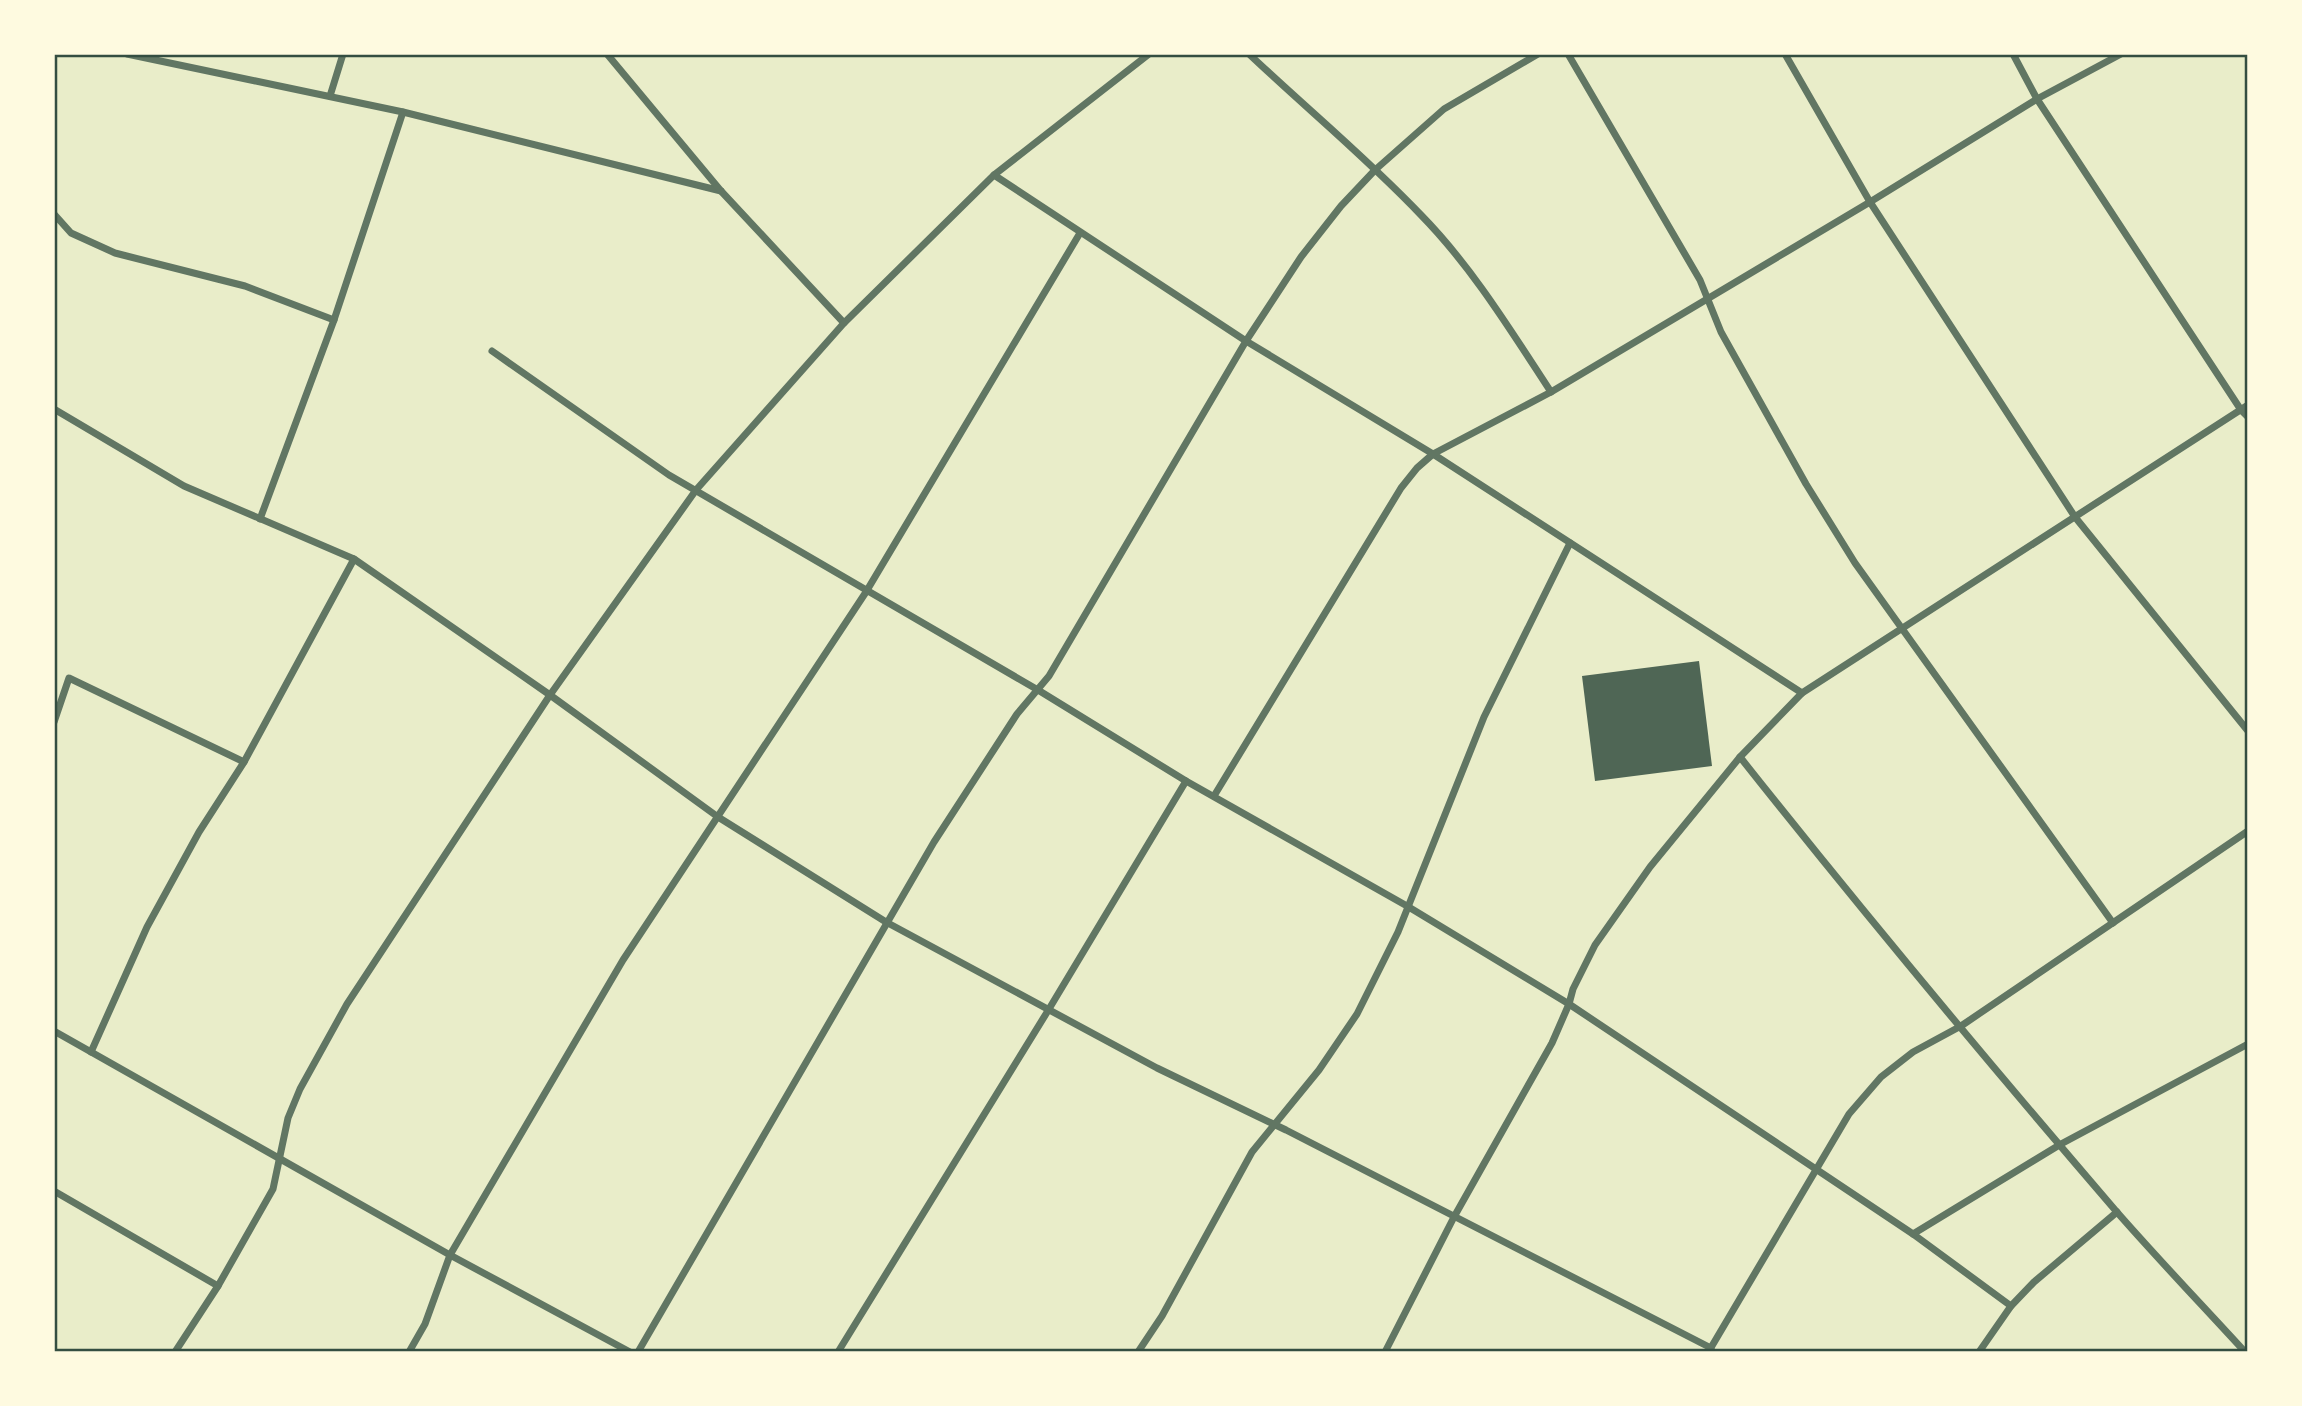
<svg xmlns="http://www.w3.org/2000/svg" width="2302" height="1406" viewBox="0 0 2302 1406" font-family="'Crimson Pro',serif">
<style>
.building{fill:#4f6655}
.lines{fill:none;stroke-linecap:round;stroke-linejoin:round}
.minor{stroke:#617663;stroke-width:7}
.neatline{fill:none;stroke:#344e41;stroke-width:2.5}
</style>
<rect width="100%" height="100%" fill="#e9edc9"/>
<polygon class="building" points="1699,661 1712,766 1595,781 1582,676"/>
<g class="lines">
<g class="minor">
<polyline points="127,54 403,112 721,191"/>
<polyline points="607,54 721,191 844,323"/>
<path d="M1249,54C1306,108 1367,158 1421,215C1472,267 1511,331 1551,392"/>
<polyline points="1568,54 1700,280 1721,332 1806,484 1855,563 2113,923"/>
<polyline points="1785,54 1870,202 2075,517 2248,731"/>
<polyline points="2013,54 2037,99 2241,410 2248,417"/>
<polyline points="330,96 343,54"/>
<polyline points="994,175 1246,341 1433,454 1802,693"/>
<polyline points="54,214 71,233 115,253 245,286 334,320"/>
<polyline points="492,351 669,475 1038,690 1186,781 1407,906 1569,1004 1913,1234 2011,1306"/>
<polyline points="54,409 184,486 354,559 550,695 718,817 886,922 1157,1068 1286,1130 1711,1348"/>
<polyline points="260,519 334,320 403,112"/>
<polyline points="54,722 69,678 244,762"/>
<path d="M1740,757C1862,911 1988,1062 2116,1211C2158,1259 2202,1305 2245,1352"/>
<polyline points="1214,796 1401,488 1417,468 1433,454 1551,392 1870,202 2037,99 2121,54"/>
<polyline points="54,1031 450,1255 630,1352"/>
<polyline points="91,1052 147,927 199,832 244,762 354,559"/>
<polyline points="54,1191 218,1286"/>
<polyline points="1913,1234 2061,1144 2248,1044"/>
<polyline points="1709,1351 1849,1114 1881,1077 1913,1052 1961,1026 2248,831"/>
<polyline points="175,1352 218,1286 273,1189 288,1118 300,1089 347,1004 550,695 696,490 844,323 994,175 1149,54"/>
<polyline points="409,1352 425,1324 450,1255 623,960 866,592 1080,233"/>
<polyline points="638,1352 934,842 1017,714 1049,676 1246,341 1301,257 1341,206 1375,170 1444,109 1538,54"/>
<polyline points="838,1352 1049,1009 1186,781"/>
<polyline points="1138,1352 1162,1316 1252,1152 1319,1070 1357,1014 1398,932 1484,717 1570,543"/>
<polyline points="1385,1352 1454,1217 1552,1043 1569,1004 1573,989 1595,945 1650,867 1740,757 1802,693 2248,405"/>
<polyline points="1979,1352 2011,1306 2034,1282 2117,1212"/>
</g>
</g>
<rect width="2302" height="1406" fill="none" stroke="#fefae0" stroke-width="112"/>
<rect x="56" y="56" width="2190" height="1294" class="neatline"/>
</svg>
